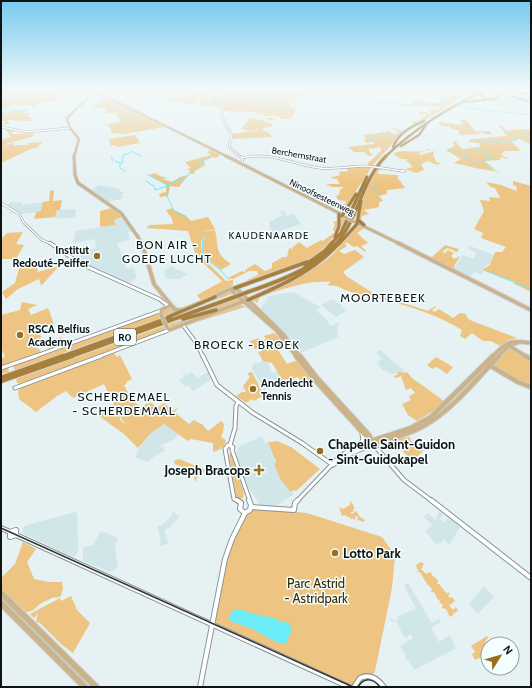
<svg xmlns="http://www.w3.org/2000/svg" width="532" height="688" viewBox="0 0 532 688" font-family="Cabin,sans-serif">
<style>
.built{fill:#d0e6e8}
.green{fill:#edc481}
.water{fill:#6cebf9}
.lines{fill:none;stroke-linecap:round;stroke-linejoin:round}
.stream{stroke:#6cebf9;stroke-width:1}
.minor-far3-casing{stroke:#889394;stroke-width:2.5}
.minor-far2-casing{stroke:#889394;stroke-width:4.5}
.minor-far1-casing{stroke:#889394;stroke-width:5}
.minor-casing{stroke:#889394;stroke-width:6}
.major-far4-casing{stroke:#cacbcb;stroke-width:3}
.major-far3-casing{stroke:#cacbcb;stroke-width:4}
.major-far2-casing{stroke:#cacbcb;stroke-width:5}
.major-far1-casing{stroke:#cacbcb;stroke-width:6}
.major-casing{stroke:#cacbcb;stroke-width:8}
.highway-far3-casing{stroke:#cacbcb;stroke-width:3}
.highway-far2-casing{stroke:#cacbcb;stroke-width:4.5}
.highway-far1-casing{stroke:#cacbcb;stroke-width:5.5}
.highway-casing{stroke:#cacbcb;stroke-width:6}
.minor-far3{stroke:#fff;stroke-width:1.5}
.minor-far2{stroke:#fff;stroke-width:2.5}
.minor-far1{stroke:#fff;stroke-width:3}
.minor{stroke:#fff;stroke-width:4}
.major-far4{stroke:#cbb289;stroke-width:2}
.major-far3{stroke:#cbb289;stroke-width:2.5}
.major-far2{stroke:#cbb289;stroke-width:3}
.major-far1{stroke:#cbb289;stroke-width:4}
.major{stroke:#cbb289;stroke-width:5.5}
.highway-far3{stroke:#a87f3b;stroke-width:2}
.highway-far2{stroke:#a87f3b;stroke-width:3}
.highway-far1{stroke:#a87f3b;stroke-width:3.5}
.highway{stroke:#a87f3b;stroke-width:4.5}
.tram-far1{stroke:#323737;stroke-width:1}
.tram{stroke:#323737;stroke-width:1.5}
.rail{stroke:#323737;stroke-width:1}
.minor-bridge-casing{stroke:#889394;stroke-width:2.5;stroke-linecap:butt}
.major-bridge-far1-casing{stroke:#cacbcb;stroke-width:4;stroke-linecap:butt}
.major-bridge-casing{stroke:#cacbcb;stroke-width:5;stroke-linecap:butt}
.highway-bridge-far1-casing{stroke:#cacbcb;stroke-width:3;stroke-linecap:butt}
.highway-bridge-casing{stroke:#cacbcb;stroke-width:5.5;stroke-linecap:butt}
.minor-bridge{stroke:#fff;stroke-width:1.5}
.major-bridge-far1{stroke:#cbb289;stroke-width:2.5}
.major-bridge{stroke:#cbb289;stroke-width:3}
.highway-bridge-far1{stroke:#a87f3b;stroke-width:2}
.highway-bridge{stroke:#a87f3b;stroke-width:3.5}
.poi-dot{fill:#996e1c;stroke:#f4feff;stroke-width:1.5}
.labels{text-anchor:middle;stroke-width:3;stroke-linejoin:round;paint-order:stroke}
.far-street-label{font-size:9px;fill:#0f1313;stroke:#f4feff}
.far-neighbourhood-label{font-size:10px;letter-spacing:1px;fill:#0f1313;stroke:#f4feff}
.shield{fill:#f4feff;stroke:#545a5a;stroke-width:1}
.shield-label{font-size:10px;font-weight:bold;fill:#0f1313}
.poi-label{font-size:11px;font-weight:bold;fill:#0f1313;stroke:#f4feff;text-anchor:start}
.neighbourhood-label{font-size:12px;letter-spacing:1px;fill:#0f1313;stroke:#f4feff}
.near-poi-label{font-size:13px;font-weight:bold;fill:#0f1313;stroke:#f4feff;text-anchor:start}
.near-park-label{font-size:13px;fill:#3c2904;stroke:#f4feff}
</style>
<rect width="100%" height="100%" fill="#e5f1f2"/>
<g class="built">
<polygon points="502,95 531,102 531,106 513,106 510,104 510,106 496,106 491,101 501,99"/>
<polygon points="100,185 119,189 121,192 123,191 124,194 121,194 122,199 106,202 88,191"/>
<polygon points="21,202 22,205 43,202 41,212 20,214 7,213 14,210 7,205 10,203"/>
<polygon points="76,209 75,217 55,219 57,210"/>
<polygon points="282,210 287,215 284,217 293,214 301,224 271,234 269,221 275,221 274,219 283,216 280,211"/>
<polygon points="122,218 132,231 128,232 130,240 117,243 127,269 133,267 137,277 128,284 81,263 72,257 71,254 96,248 95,239 73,243 76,231 115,225 113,220"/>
<polygon points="470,246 494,255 490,265 488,264 482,270 484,271 481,275 475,272 469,277 460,272 455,267 463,255 474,259 476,253 468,248"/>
<polygon points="171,266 187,274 180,279 169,279 166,277 164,271"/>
<polygon points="293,292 320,307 315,310 325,318 331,326 338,323 339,325 337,326 338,337 301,353 287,335 261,309 268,296"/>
<polygon points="331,300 335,300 337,304 339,303 342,305 340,306 346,311 336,317 321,305"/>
<polygon points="381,350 387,356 406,372 403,373 398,370 396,374 390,374 389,372 382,370 377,362 382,359 376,353"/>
<polygon points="265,361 268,363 272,373 278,371 285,383 275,388 273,387 264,390 252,368 253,364"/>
<polygon points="180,367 186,375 192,372 198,378 208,372 211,379 193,391 188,385 185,387 179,380 185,376"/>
<polygon points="164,424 179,434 174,439 160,446 164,447 165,451 155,456 147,462 135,457 140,447 151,433"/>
<polygon points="262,436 265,443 268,442 280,475 288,488 294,494 276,506 260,505 245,482 236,452 240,446"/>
<polygon points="439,511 443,514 440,519 445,523 448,518 460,527 449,545 444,539 437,545 425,531 432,525 424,517 428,513 435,520"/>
<polygon points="75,512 77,514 78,549 77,554 73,557 22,533 24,526"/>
<polygon points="174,512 179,517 170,527 164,530 168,543 161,546 160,541 161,540 157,527 166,522"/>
<polygon points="101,531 118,538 115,549 118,568 110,572 83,561 83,548 93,545"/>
<polygon points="408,583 432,623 439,619 441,622 431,628 439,642 450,635 456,648 414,670 409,660 407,661 405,657 406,656 400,646 413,638 411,634 405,638 397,623 390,620 390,618 397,622 399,616 416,608 404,586"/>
<polygon points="484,586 494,597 478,614 469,604"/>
</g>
<g class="green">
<polygon points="7,89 71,89 65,93 68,95 62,95 56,101 40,102 35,106 10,105 4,110 1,110 1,92"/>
<polygon points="202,89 218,90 205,90 202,95 205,92 209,91 205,101 213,100 211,99 211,95 224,95 221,100 221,106 199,105 201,99 196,99 193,105 169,100 169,98 189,98 190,94 180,93 181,91"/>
<polygon points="234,89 305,89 304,90 306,94 296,100 289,102 291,108 297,108 291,119 282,119 279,116 276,117 275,116 278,115 265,116 263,113 259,115 264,118 273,118 274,120 276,120 272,120 272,119 270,121 268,119 266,119 254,112 223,111 223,99"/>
<polygon points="455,89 459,89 464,94 464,96 422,122 411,126 413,125 413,121 418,121 428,114 419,114 418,112 426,112 429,114 431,113 429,110 437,110 441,107 412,105 413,101 417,101 416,99 425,103 442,104 439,97 449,97 449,95 462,95 458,90"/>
<polygon points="103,99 109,99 164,127 124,134 111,133 111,129 107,124 120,122 117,114 120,113 106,113 106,109 92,107"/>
<polygon points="26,110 24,114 30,113 27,117 32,117 30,121 22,121 24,118 20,121 14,122 15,120 8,120 9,124 3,124 5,121 1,121 2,112 7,113 12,111"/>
<polygon points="249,118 263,120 263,121 273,124 272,126 264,128 262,130 269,133 272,137 233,139 233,134 259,130 259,129 248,131 242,128 247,122"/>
<polygon points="460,120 466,120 475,131 490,131 492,134 484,134 481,132 479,133 480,134 460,135 458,130 451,129 449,126 442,126 439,122 463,125"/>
<path d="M499,126H502L506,131L521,129L531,130V144L520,139L511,141L521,151H505L501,155L508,158L507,159L501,157L500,160L485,161L492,169L500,172C489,170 478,169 467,166C462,164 459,165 454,163L461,159L446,150L455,146L453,142L458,141L456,143L463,149L480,147L479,143L470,142L469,140L503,136L508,137Z"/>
<path d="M388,127L404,131L372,166H368V163L381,151V148L379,147L372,149L368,147L370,149L368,150L373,155L369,156L364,152H354L348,147L374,144V142L366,143L364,139L366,138L363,135C372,134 381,133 389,131L395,135L400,132Z"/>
<polygon points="5,128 15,130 10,134 23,134 32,132 34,136 6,144 6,145 13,143 14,145 28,145 29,144 26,143 43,142 35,149 33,148 1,163 1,140 11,137"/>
<polygon points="135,135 140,143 117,147 115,145 111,146 109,139"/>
<path d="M425,149H431L419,153L420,155L435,151L433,154L436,162L441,163L437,165L428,161L421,164L424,170L416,173L405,169L413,167L406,160L408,159H401L393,154C401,148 417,154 427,150Z"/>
<polygon points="210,150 220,155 216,158 213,157 204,161 205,165 195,171 194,174 188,173 190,171 187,169 191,168 185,162 211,155 207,152"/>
<polygon points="357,166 371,168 344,209 342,208 346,203 345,201 338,200 336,196 339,195 340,190 344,187 332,187 326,184 340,184 337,179 330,178 340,175 339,172 348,171 347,168 348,168 348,167"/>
<polygon points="377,168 382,170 378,171 378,174 398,175 399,176 397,177 405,188 387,190 387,194 379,196 383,201 379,202 379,207 364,210 369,214 362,216 361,221 359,220 363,198"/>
<polygon points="155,173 162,177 167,177 163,179 172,182 180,177 188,175 179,187 170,186 168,196 160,197 159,194 166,192 166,185 149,175"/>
<polygon points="513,181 531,186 531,292 513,283 516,282 482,270 490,265 495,252 502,252 506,247 481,238 483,233 474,229 484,211 480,200 490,201 489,197 500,198 495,188 491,187 486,182 501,185 517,191 516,186 513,185"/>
<polygon points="54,190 53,201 62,200 60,210 57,210 55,217 34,219 36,212 41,211 43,202 49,201 50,191"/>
<polygon points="112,208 122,217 114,220 115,225 100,227 100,211"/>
<path d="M173,208L174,210L186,216L191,221L208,217L215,229L200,232L215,230C219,247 214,253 231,264L221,270C204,254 200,263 204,236L201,242L202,257L226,281L233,280V285L230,286L237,292L199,306L212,297L165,317L163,314L159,316L160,319L148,323L15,370L13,366L8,368L9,372L1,374V359L5,356L1,348V315L20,310L22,302L37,305L28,309L31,315L48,308L54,324L37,332L42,337L35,340L36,349L38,348L41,352L52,347L49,344L61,337L69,345L157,313L159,314L163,311L175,305L178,309L201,300L197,295L221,282L222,281L196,256L188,231L147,228L148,226L151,225L173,224L172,219L166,210Z"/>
<path d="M337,215L346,219L339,231L337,230C321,263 280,271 249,282L247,280L258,275L257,271H249L233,279L228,278L242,271L244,272L246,271L245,270L255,264L265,271L272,268V263L283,257H287L289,248L293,249L292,248L299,242L307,248L321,240L323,241L335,232L333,230L335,224L333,222L337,221Z"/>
<path d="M360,226L364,228L357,233L368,243L361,246L366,251L365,252L357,246L353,247L347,242L345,244L347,246L339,251L344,254L355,250L364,257L343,272L346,276L373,293L428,311L435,306L436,307L432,310L434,312L439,309L453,318L460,313L466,314L467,318L472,321L517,338L508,340L500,346L491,341H483L472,333L465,339L460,336L462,330C440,316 412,307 386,300C369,296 354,295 339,287C335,285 331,286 327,285L331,282C305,280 284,289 260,297L257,303L252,299C279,287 307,276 330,257C340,248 348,237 357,227Z"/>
<polygon points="23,232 16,244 24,245 16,259 1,259 1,239 7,233"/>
<polygon points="445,245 459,249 457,252 447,248 442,252 445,253 448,250 454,253 451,256 454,259 460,256 454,266 455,269 431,258"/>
<polygon points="36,263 38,272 59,266 41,286 39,279 18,289 6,299 2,292 15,283 20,265"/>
<polygon points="240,297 243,300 238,305 241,304 245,307 187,325 185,323 171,328 169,324 186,319 186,317"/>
<polygon points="164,326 165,330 161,332 22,384 17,383 16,379"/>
<polygon points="274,333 283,341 281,343 282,345 276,347 287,364 298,360 311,378 311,380 302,384 298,377 284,382 272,363 263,361 258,352 262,351 261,348 255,349 250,341 259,338 261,340 266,339 264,336"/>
<polygon points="508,347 531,360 531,386 494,367 494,363"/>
<path d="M114,353L117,357L120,355L132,379L126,382L127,384L124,385L130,397L141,408L146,404L152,403L157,408L164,403L173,411L180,406L174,412L189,424L194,420L199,423L202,424L208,431L221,421L224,424L223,433L221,436L222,438L226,440C225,448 219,450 213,452V443L191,439L188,441L164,424L151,433L138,448L124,434L96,414L114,404L121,421L127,425L122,420L104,384L73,398L66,391L57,396L36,412L19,399L18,392L20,388Z"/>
<polygon points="436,357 453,367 447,374 437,367 432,369 427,365"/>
<polygon points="398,371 404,373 407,372 412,378 444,401 433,411 417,421 408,415 402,404 411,400 409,396 415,393 411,388 406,390 401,376 395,378 394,376 397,375"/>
<polygon points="252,372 264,395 254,401 252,399 246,403 236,396 242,392 246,392 243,386 250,377 247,373"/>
<polygon points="409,437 411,439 410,440 423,451 416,458 414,456 410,459 397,445 398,439"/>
<polygon points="277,441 291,447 320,469 296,491 294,490 291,492 281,480 274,464 276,462 268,442"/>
<polygon points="231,453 244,493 243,498 240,499 236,496 229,455"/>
<polygon points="179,459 206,470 198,476 195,482 194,477 196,473 175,464 174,461"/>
<polygon points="350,501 353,504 353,506 355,508 353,509 354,511 350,513 352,514 356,511 360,517 365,520 363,522 359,520 357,521 358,517 356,516 355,520 352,518 352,520 351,518 346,516 346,515 342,516 339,507 343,509 350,505"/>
<path d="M257,508L307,513L382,537L395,555L392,588L375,671L373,674C362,673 358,676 353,686H351L217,624L215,619C220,596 231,513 257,508Z"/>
<path d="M23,542L36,549L27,562L34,579L48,582H62L63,588L61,596L56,598L55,597C50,599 44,601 40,604C35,608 33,612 26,612L1,588L2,577L15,564Z"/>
<polygon points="421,562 424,564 421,569 426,574 431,572 432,576 435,577 438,581 437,584 439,584 447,594 448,592 450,594 448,596 450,598 452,597 455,601 450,605 448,604 453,610 456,607 458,610 455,613 453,611 454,614 450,617 446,609 442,608 443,605 439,602 441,599 438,600 434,592 431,592 432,589 427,584 420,572 417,572 419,569 417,569 416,565"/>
<polygon points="71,596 77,610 90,623 73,653 62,645 40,623 36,622 38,613 34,618 30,614 60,598 61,601"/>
<polygon points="487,636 488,638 485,642 488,646 488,661 485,662 482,657 475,660 472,654 475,652 471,646"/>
</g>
<path class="water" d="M239,609L253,614L275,618L280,622C286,621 288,623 292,628L287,642L283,644L274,641L251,628L230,621L229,616L234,610Z"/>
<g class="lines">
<g class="stream">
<polyline points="193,92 198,91"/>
<polyline points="240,94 252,89"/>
<polyline points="274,94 282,89"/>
<polyline points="273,95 269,100 269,103 280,107"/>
<polyline points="1,97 30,89"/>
<polyline points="357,97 359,102"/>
<polyline points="370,102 384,103"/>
<polyline points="385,103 421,106 425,103"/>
<polyline points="426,103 448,104"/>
<polyline points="457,106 490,111"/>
<polyline points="492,111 531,115"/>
<polyline points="1,113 7,110 29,110"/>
<polyline points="122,117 136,113"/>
<polyline points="383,137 397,135 402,131"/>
<polyline points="516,138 531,130"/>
<polyline points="470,140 481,139 484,142 508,142 517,140"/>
<polyline points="368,142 368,139 382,137"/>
<polyline points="473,148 491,156 491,158 483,161 494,169"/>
<polyline points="131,151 141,156"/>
<polyline points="447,151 463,152 466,157 475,163 475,165 484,166"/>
<polyline points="111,156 113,161"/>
<polyline points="115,161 120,163 120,167"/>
<polyline points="120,163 122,163 123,155 130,153"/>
<polyline points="120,168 125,171"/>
<polyline points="191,173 201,162 212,156"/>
<polyline points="148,175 168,185 167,196 172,207"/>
<polyline points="146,181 154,186 155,190 168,186"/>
<polyline points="372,181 376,186 373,188 377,193"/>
<polyline points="168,185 176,180 183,181 189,174"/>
<polyline points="172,208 174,211 186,216 186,218"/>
<polyline points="203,235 202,256 219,269 229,280"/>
<polyline points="486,271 521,285"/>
<polyline points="523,286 528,288"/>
</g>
<defs>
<g id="minor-far3">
<path d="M233,89L222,99C221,116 222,121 232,135L229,147L242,158L243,165"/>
<polyline points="483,89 531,101"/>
<polyline points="514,89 531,99"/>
<polyline points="1,127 27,132 70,128"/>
<path d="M242,158C269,151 293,164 319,168C334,170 350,166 366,166"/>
<polyline points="382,168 402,171"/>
<polygon points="403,170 405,171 402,171"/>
<polyline points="1,203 19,214 24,223 42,240 52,244"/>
</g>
<g id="minor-far2">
<polyline points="50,243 81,264 159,299 167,305 166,307"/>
<polyline points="183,325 197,344 203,357"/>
<polyline points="33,357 160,311"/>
<polyline points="98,357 169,330"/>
</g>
<g id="minor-far1">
<polyline points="203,356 217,385 253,413 302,443 333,465"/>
<polyline points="1,368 36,356"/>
<polyline points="15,388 101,356"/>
<polyline points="361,444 363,439 362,434"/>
<polyline points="230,445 235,428 236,406 238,402"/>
<polyline points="333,465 350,454 373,444 404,480 432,501"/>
<polyline points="238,501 234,499 225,449 228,445 233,447 232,450 250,501"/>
<polyline points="297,501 339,457 354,447 370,442"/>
</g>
<g id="minor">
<polyline points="237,500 241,503"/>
<polyline points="431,500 531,578"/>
<polyline points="241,503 240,509 245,513"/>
<polyline points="251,507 294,510 295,503 298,500"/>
<polyline points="245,513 250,510 251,505 249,500"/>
<polyline points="1,528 10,532"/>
<polyline points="10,532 10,537 16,535"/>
<polyline points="10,532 16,530 16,535"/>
<polyline points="16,535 349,687"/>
<polyline points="200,687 225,559 232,539 245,513"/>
<path d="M354,687L360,678C370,673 378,679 384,687"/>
</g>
<g id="major-far4">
<polyline points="91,89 228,157"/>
<polyline points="74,157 79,139 70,128 67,118 95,91"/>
</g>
<g id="major-far3">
<polyline points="74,156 75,175 78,183 121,213 138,237"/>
<polyline points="226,156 343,215"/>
<polyline points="355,222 400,244"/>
<polyline points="137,235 142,244"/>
</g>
<g id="major-far2">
<polyline points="142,243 154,284 175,310 181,310"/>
<polyline points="398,243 531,310"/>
<polyline points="231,290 277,331 297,357"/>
<polyline points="213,297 233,288 237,289 283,334 300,357"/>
<polyline points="161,315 161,310 171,305"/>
<polyline points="167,327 169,330 247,300"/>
<polyline points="508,345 527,357"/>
<path d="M492,357C508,341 508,340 531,343"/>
<polyline points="498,357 509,345 517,343"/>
</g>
<g id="major-far1">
<polyline points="296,356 315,380 372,443"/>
<polyline points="300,356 317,378 369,435 373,444"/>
<polyline points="525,356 531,359"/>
<polyline points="489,365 518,382 531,387"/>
<polyline points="371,441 411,428 431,417 493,356"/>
<path d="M373,444C393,438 415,433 433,420C458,403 478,377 499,356"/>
</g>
<g id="major">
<polyline points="1,593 96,687"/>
<polyline points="1,603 85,687"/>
</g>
<g id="highway-far3">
<polyline points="461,89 471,92 480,90"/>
<polyline points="464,102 485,100"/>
<polyline points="401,146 419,135 426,125"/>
<path d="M393,147C399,133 410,127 424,121"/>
<path d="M385,157C414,129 447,108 484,91L480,95L487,99H498L499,93"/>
</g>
<g id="highway-far2">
<polyline points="342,216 356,194"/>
<polyline points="358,220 364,225"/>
<polyline points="335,237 339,226 339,214"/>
<polyline points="331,244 341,233 367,177"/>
<path d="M336,244C359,218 361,181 386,156"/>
<polyline points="339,244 357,224 361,201"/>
</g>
<g id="highway-far1">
<polyline points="305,265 325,251 332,243"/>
<polyline points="235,288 307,262"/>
<path d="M248,292C280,281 313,269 337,243"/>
<path d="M248,300C282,285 314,271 339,243"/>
<polyline points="168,317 215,297"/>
<polyline points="183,319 216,310"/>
<polyline points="61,357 171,317"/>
<polyline points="69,357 232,298"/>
</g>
<g id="highway">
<polyline points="1,378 63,356"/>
<polyline points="1,381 72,356"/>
</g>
</defs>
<use href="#minor-far3" class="minor-far3-casing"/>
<use href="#minor-far2" class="minor-far2-casing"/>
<use href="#minor-far1" class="minor-far1-casing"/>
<use href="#minor" class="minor-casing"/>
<use href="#major-far4" class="major-far4-casing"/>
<use href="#major-far3" class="major-far3-casing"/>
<use href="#major-far2" class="major-far2-casing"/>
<use href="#major-far1" class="major-far1-casing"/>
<use href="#major" class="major-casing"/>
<use href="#highway-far3" class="highway-far3-casing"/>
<use href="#highway-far2" class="highway-far2-casing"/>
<use href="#highway-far1" class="highway-far1-casing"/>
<use href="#highway" class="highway-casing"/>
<use href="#minor-far3" class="minor-far3"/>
<use href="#minor-far2" class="minor-far2"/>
<use href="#minor-far1" class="minor-far1"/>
<use href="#minor" class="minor"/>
<use href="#major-far4" class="major-far4"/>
<use href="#major-far3" class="major-far3"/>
<use href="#major-far2" class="major-far2"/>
<use href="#major-far1" class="major-far1"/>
<use href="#major" class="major"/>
<use href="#highway-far3" class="highway-far3"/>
<use href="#highway-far2" class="highway-far2"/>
<use href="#highway-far1" class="highway-far1"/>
<use href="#highway" class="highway"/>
<polyline class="tram-far1" points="511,96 531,102"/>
<g class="tram">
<polyline points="1,528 353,687"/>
<path d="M358,687C364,677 373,678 380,687"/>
</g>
<polyline class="rail" points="508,89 531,95"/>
<defs>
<polyline id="minor-bridge" points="366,166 382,168"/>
<polyline id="major-bridge-far1" points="345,217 354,222"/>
<polyline id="major-bridge" points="161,315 167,327"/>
<polyline id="highway-bridge-far1" points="484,91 487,89"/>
<polyline id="highway-bridge" points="232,298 248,292"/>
</defs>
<use href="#minor-bridge" class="minor-bridge-casing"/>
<use href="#major-bridge-far1" class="major-bridge-far1-casing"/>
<use href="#major-bridge" class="major-bridge-casing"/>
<use href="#highway-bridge-far1" class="highway-bridge-far1-casing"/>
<use href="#highway-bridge" class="highway-bridge-casing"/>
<use href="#minor-bridge" class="minor-bridge"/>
<use href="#major-bridge-far1" class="major-bridge-far1"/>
<use href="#major-bridge" class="major-bridge"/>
<use href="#highway-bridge-far1" class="highway-bridge-far1"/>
<use href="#highway-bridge" class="highway-bridge"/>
</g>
<linearGradient id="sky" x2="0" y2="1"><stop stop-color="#76caef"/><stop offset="0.48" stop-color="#f3f9f9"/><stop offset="1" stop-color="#f3f9f9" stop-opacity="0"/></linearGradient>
<rect width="532" height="186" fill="url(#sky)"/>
<g class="poi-dot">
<circle cx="97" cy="256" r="4"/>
<circle cx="20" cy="335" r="4"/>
<circle cx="253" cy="389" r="4"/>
<circle cx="320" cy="451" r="4"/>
<path d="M257 464h4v4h4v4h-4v4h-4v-4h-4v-4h4z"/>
<circle cx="335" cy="553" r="4"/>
</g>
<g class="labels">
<g class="far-street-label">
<text transform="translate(299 155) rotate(10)" y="3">Berchemstraat</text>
<text transform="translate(322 197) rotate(26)" y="3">Ninoofsesteenweg</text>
</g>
<g class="far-neighbourhood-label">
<text x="269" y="239">KAUDENAARDE</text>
</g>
<rect class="shield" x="114" y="329" width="22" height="16" rx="3"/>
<g class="shield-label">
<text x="125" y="341">R0</text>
</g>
<g class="poi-label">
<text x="89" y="254" text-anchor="end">Institut<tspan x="89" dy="13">Redouté-Peiffer</tspan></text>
<text x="28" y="333">RSCA Belfius<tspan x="28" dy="13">Academy</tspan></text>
<text x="261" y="387">Anderlecht<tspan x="261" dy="13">Tennis</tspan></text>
</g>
<g class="neighbourhood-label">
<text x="167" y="249">BON AIR -<tspan x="167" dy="14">GOEDE LUCHT</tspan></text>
<text x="383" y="302">MOORTEBEEK</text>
<text x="247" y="349">BROECK - BROEK</text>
<text x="124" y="401">SCHERDEMAEL<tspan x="124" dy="14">- SCHERDEMAAL</tspan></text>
</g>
<g class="near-poi-label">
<text x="328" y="449">Chapelle Saint-Guidon<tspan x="328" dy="15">- Sint-Guidokapel</tspan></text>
<text x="250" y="475" text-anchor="end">Joseph Bracops</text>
<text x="343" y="558">Lotto Park</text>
</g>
<g class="near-park-label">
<text x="316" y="588">Parc Astrid<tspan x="316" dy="15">- Astridpark</tspan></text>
</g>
</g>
<rect width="532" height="688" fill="none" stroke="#0f1313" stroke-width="4"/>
<g transform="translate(500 656) rotate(53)"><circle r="19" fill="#f4feff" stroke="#98a0a1"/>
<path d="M0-3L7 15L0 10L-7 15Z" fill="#996e1c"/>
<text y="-6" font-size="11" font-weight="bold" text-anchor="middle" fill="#0f1313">N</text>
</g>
</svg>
